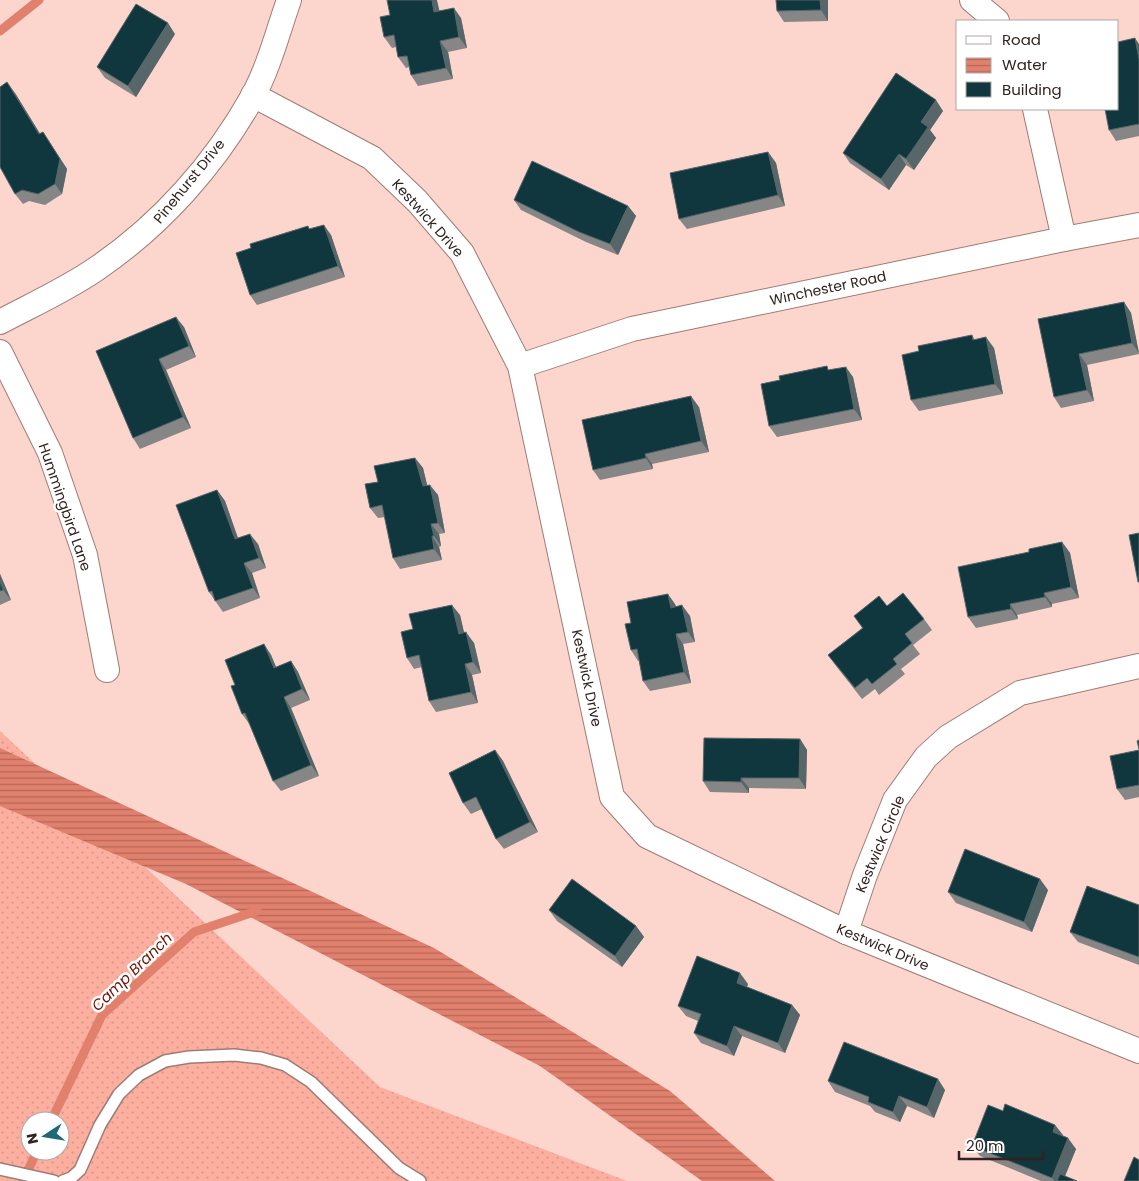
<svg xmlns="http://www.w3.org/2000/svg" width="1139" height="1181" viewBox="0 0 1139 1181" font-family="Poppins,sans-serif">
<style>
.grass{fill:url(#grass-dots);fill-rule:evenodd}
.water{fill:url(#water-rules)}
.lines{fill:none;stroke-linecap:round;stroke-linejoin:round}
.stream{stroke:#e0806d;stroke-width:9}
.lane-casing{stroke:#9e7c74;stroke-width:14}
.street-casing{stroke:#9e7c74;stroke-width:26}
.lane{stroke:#fff;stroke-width:11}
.street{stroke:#fff;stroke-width:24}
.wall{fill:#868686}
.shaded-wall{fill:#576669}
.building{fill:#10373e;stroke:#576669}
.labels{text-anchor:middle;stroke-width:5;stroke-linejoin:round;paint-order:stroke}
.street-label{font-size:14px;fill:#312320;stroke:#fff}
.water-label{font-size:15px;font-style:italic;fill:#6e1708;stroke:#fff}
</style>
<defs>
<pattern id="grass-dots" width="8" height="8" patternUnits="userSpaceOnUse" patternTransform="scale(1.25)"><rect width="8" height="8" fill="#fdaf9f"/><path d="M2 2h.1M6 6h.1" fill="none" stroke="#d99689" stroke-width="1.8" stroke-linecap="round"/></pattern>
<pattern id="water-rules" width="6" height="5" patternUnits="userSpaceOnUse" patternTransform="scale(1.25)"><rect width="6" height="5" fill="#e0806d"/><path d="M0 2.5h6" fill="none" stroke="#b66859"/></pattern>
</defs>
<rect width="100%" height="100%" fill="#fcd5cd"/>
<path class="grass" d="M0,731L380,1087L627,1181H0ZM30,1121H60V1151H30Z"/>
<polygon class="water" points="0,748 434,948 670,1091 775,1181 702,1181 540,1066 186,884 0,806"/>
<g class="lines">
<g class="stream">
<polyline points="0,31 39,0"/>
<polyline points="51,1121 102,1015 194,932 257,911"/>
<polyline points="23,1181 37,1151"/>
</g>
<defs>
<g id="lane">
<polyline points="0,1169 54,1181"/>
<polyline points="63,1181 71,1178 80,1170 100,1125 119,1094 139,1075 165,1061 189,1057 234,1055 261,1058 285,1065 311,1082 399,1168 420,1181"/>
</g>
<g id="street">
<polyline points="972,0 997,21"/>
<polyline points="253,95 372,158 417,201 462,253 520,366 612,797 647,836 846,932 1139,1051"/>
<polyline points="1035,109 1064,239"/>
<path d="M0,322C32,305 67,289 96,269C161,225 215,164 253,96C269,67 278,31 289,0"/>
<polyline points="0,352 50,453 85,555 107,670"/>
<polyline points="520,366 632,329 1064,239 1139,225"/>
<polyline points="846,932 865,875 895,800 926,757 948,737 1020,693 1139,666"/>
</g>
</defs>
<use href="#lane" class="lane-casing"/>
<use href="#street" class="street-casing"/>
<use href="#lane" class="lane"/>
<use href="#street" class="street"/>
</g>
<g class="wall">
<polygon points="776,0 828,0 828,21 784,22 777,11"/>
<polygon points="439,11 461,18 467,48 448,52 453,79 418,86 411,75 409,67 406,68 398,57 396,47 392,48 384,37"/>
<polygon points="175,34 136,97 105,78 97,67"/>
<polygon points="1139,44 1139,136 1116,141 1109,130 1106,112 1103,109 1118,109"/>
<polygon points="15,93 40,134 43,132 67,169 62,194 45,205 29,201 23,204 15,194"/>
<polygon points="943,111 930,130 936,138 914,170 906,165 889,190 850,163 843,153"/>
<polygon points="768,152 776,163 785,206 687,229 679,219"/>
<polygon points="514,200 628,206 636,216 618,255 586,242 521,210"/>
<polygon points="310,229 331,235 345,277 257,305 250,295"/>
<polygon points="1124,302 1131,313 1139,354 1087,365 1094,401 1061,408 1054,397 1038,319"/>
<polygon points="184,327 196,357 166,370 191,428 140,449 133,438 96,351"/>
<polygon points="972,335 975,340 994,348 1003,394 919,411 911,400 919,351"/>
<polygon points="830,370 853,377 862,420 777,437 769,426"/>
<polygon points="699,407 709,452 652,464 653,469 600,480 593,470"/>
<polygon points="415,458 423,468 427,485 438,495 445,533 439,534 441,546 439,547 442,560 400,569 393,558 385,517 378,518 370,508 378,482"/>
<polygon points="217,490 225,501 238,538 258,544 266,568 252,573 260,598 223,612 209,592"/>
<polygon points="1062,542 1070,553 1079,598 1052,604 1052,607 1017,615 1018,619 976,628 968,617 1029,552"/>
<polygon points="0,574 11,600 0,605"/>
<polygon points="675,604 676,606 690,616 695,642 683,644 691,683 650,691 643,681 639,661 638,661 631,650 631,623"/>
<polygon points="887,606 924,619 932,630 913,645 920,654 901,669 905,674 879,695 875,689 862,699 836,666 828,655 862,628 854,616"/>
<polygon points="460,615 464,633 474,643 481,673 472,675 478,703 436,712 429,701 422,667 414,669 407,658"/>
<polygon points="264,644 271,655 276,667 291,661 298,672 310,700 291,708 319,776 281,791 273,781 250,725 242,714 235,685"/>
<polygon points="800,739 807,750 806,789 749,788 749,793 710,792 703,781"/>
<polygon points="495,750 503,761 538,832 504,849 496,839 482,809 471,814 463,803"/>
<polygon points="1139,750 1139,797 1125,800 1117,789"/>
<polygon points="1048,890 1032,932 956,903 948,892"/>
<polygon points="1139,905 1139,965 1078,942 1070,932"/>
<polygon points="549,910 636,926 644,937 622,967 557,921"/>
<polygon points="748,984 747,987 792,1005 800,1015 785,1053 742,1036 734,1056 701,1043 694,1033 698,1021 686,1016 678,1006"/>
<polygon points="828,1081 945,1090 934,1118 907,1106 900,1122 875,1112 870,1106 835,1092"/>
<polygon points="1003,1111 1055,1125 1063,1136 1076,1149 1065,1176 1077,1181 1041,1181 980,1156 972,1146"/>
</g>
<g class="shaded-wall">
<polygon points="432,0 437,0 442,22 434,12"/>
<polygon points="820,0 828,0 828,21 821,10"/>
<polygon points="454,8 461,18 467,48 459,37"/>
<polygon points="168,23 175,34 136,97 128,86"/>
<polygon points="1135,38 1139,44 1139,59"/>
<polygon points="440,41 448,52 453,79 446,68"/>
<polygon points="7,82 15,93 47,145 39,134"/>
<polygon points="936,100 943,111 930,130 936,138 914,170 906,159 921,122"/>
<polygon points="43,132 67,169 62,194 55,184"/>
<polygon points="768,152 776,163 785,206 778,195"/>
<polygon points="899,154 906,165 889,190 881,179"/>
<polygon points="628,206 636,216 618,255 610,244"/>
<polygon points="324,225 331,235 345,277 338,266"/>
<polygon points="1124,302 1131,313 1139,353 1132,343"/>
<polygon points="176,317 184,327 196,357 189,346"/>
<polygon points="986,337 994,348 1003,394 995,384"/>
<polygon points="1079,354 1087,365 1094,401 1087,390"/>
<polygon points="159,359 166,370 191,428 183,417"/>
<polygon points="846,367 853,377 862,420 854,409"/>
<polygon points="691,396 699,407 709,452 701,441"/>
<polygon points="645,454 652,464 653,469 646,458"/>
<polygon points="415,458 423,468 430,497 423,486"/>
<polygon points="430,485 438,495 445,533 438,523"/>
<polygon points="217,490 225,501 242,550 235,539"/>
<polygon points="431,524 439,534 441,546 434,536"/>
<polygon points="250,534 258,544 266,568 259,558"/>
<polygon points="432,536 439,547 442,560 434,549"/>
<polygon points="1062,542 1070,553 1079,598 1071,587"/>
<polygon points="244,563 252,573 260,598 253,588"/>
<polygon points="0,574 11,600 3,590 0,581"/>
<polygon points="1044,593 1052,604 1052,607 1045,597"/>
<polygon points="668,594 675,604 678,618 671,608"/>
<polygon points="1010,604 1017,615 1018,619 1011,609"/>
<polygon points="452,605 460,615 467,645 459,634"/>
<polygon points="682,605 690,616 695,642 688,632"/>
<polygon points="466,632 474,643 481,673 473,662"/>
<polygon points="676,634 683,644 691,683 684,672"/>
<polygon points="264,644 271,655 281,679 274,668"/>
<polygon points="291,661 298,672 310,700 302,689"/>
<polygon points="465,664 472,675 478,703 471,692"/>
<polygon points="284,697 291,708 319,776 311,765"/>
<polygon points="800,739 807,750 806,789 799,778"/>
<polygon points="495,750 503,761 538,832 530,822"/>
<polygon points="741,778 749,788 749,793 741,782"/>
<polygon points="1040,879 1048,890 1032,932 1024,922"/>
<polygon points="636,926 644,937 622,967 615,956"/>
<polygon points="740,973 748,984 744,994 737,983"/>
<polygon points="792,1005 800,1015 785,1053 778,1043"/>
<polygon points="734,1026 742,1036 734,1056 727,1046"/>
<polygon points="938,1079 945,1090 934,1118 927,1107"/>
<polygon points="899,1096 907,1106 900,1122 893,1112"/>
<polygon points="1055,1125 1063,1135 1060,1142 1053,1132"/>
<polygon points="1068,1138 1076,1149 1063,1181 1054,1181 1052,1178"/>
</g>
<g class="building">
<polygon points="387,0 432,0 434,12 454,8 459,37 440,41 446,68 411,75 407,56 398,57 394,35 384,37 380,17 390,15"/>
<polygon points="776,0 820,0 821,10 777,11"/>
<polygon points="136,4 168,23 128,86 97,67"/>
<polygon points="1135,38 1139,59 1139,124 1109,130 1105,109 1118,109 1118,42"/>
<polygon points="896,73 936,100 921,122 928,127 906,159 899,154 881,179 843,153"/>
<polygon points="7,82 39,134 43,132 60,159 55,184 38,194 22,190 15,194 0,167 0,87"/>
<polygon points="768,152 778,195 679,219 670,173"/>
<polygon points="532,161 628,206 610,244 579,232 514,200"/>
<polygon points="324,225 338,266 250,295 236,253 251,248 250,244 308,226 309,229"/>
<polygon points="1124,302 1132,343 1079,354 1087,390 1054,397 1038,319"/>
<polygon points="176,317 189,346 159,359 183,417 133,438 96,351"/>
<polygon points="972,335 973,340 986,337 995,384 911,400 902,355 919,351 918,346"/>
<polygon points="827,366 828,370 846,367 854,409 769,426 761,384 780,380 779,376"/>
<polygon points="691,396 701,441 645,454 646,458 593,470 582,420"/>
<polygon points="415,458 423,486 430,485 438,523 431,524 434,536 432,536 434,549 393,558 382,505 370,508 365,484 378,482 374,466"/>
<polygon points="217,490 235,539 250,534 259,558 244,563 253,588 215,601 212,591 209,592 176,505"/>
<polygon points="1139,533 1139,582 1138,582 1129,535"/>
<polygon points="1062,542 1071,587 1044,593 1045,597 1010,604 1011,609 968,617 958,567 1029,552 1029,549"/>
<polygon points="0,581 3,590 0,591"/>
<polygon points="903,593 924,619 905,634 912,643 893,659 897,664 872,684 867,678 855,688 828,655 863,628 854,616 879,596 887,606"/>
<polygon points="668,594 671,608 682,605 688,632 676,634 684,672 643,681 637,649 631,650 625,624 631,623 627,602"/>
<polygon points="452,605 459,634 466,632 473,662 465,664 471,692 429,701 419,655 407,658 401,632 413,629 409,614"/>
<polygon points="264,644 274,668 291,661 302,689 284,697 311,765 273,781 245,713 242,714 231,686 235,685 225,660"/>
<polygon points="704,738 800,739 799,778 741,778 741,782 703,781"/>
<polygon points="1139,740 1139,749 1137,741"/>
<polygon points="495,750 530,822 496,839 476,797 463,803 449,773"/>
<polygon points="1139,750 1139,785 1117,789 1110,756"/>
<polygon points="965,849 1040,879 1024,922 948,892"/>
<polygon points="572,879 636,926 615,956 549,910"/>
<polygon points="1087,886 1139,905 1139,957 1070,932"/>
<polygon points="697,956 740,973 737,983 792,1005 778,1043 734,1026 727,1046 694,1033 701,1014 678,1006"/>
<polygon points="844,1042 938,1079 927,1107 899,1096 893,1112 868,1102 869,1097 828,1081"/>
<polygon points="1005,1104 1055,1125 1053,1132 1068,1138 1052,1178 972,1146 988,1105 1003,1111"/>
<polygon points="1134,1157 1139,1160 1139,1181 1124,1181"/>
<polygon points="1060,1174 1077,1181 1057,1181"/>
</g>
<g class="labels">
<g class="street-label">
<text transform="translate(189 181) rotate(-51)" y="5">Pinehurst Drive</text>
<text transform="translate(428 218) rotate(48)" y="5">Kestwick Drive</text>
<text transform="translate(828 288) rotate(-12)" y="5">Winchester Road</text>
<text transform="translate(65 507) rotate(71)" y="5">Hummingbird Lane</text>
<text transform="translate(587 678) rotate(78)" y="5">Kestwick Drive</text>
<text transform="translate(880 844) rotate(-67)" y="5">Kestwick Circle</text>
<text transform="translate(883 947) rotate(23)" y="5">Kestwick Drive</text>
</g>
<g class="water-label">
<text transform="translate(132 972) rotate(-44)" y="5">Camp Branch</text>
</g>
</g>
<rect x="956" y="20" width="162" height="90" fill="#ffffff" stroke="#ada7a6"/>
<rect x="966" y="36" width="25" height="8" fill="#ffffff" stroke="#ada7a6"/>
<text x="1002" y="45" font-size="15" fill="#312320">Road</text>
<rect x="966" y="58" width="25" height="15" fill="url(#water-rules)" stroke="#ada7a6"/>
<text x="1002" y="70" font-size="15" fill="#312320">Water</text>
<rect x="966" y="82" width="25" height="15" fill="#10373e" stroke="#ada7a6"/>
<text x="1002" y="95" font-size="15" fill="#312320">Building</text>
<g transform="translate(45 1136) rotate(258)"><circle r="24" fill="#ffffff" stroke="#ada7a6"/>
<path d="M0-4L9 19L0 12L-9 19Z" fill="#1f6875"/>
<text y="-8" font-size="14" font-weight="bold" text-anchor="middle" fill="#312320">N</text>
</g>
<path d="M959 1151v8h84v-8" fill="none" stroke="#312320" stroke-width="2.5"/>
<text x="966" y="1151" font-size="15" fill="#312320" stroke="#ffffff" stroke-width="4" paint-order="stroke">20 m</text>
</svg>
